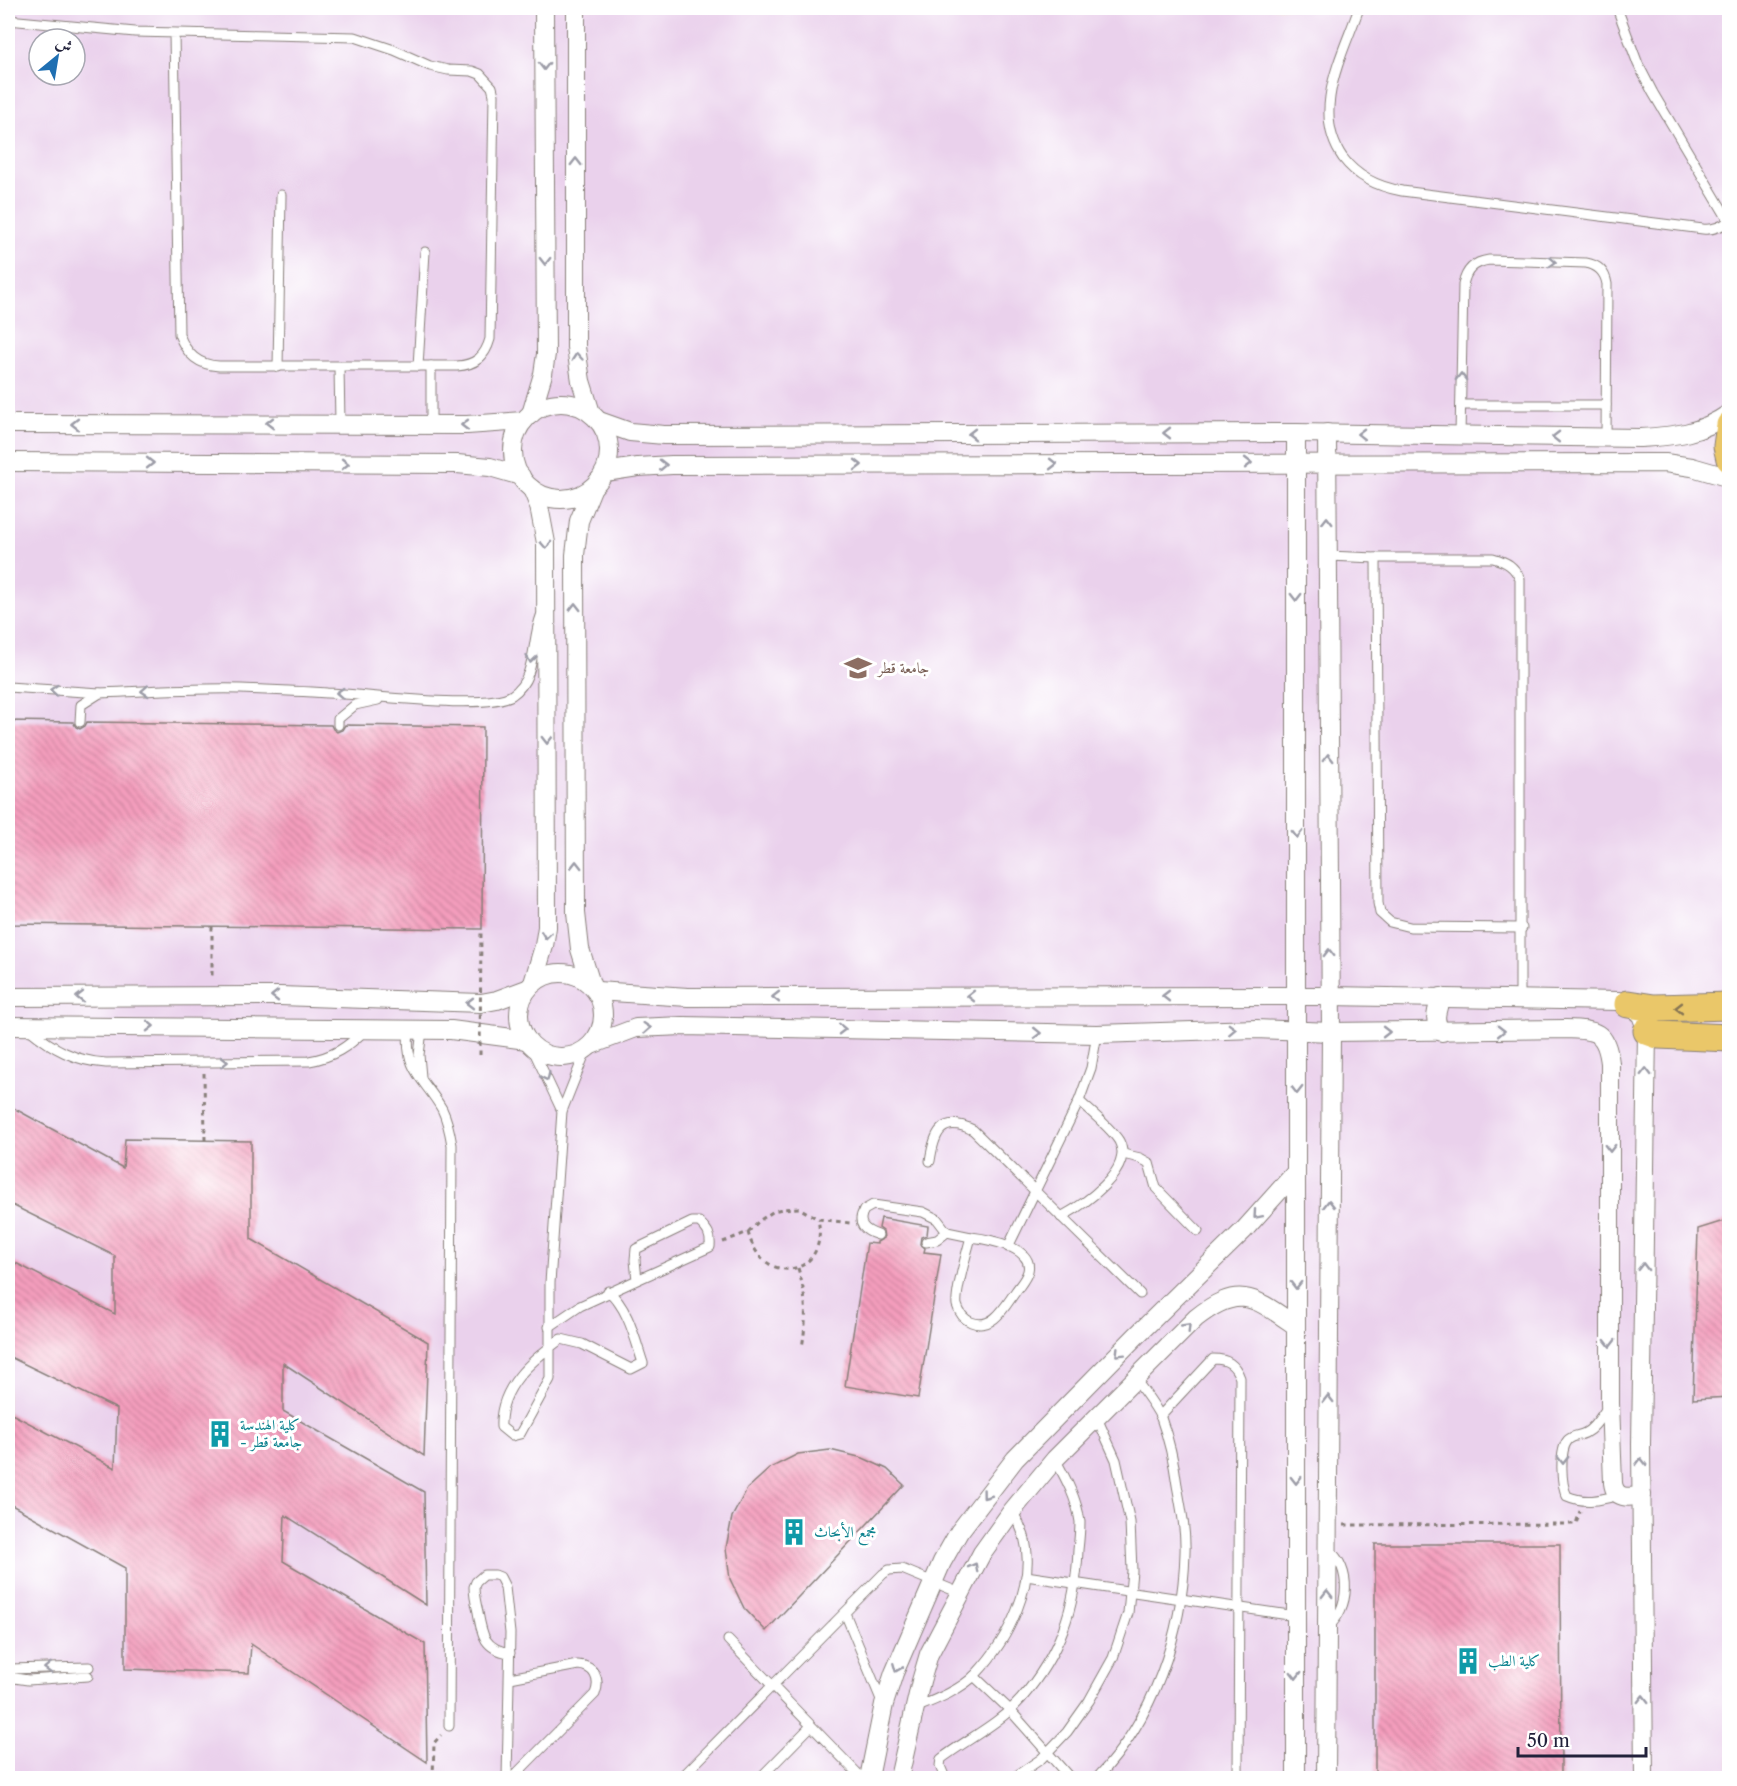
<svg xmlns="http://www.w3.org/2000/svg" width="1737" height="1786" viewBox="0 0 1737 1786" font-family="'Libre Caslon Text',Amiri,serif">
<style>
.built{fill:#ead1ec;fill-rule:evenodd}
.building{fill:url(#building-back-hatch)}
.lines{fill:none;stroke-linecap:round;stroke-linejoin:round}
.lane-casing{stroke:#887f7a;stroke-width:11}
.street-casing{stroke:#887f7a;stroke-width:20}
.primary-casing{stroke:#887f7a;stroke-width:29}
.path{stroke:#887f7a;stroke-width:3;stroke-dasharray:4.5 4.5;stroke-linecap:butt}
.lane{stroke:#fff;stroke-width:9}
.street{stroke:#fff;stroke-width:18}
.primary{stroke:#eac769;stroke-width:27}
.path-bridge{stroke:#887f7a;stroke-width:3;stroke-dasharray:4.5 4.5;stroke-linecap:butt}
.oneway{stroke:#9c9ca7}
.oneway2{stroke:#867452}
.labels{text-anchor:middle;stroke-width:6;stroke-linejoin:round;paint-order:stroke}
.education-label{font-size:15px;fill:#785e54;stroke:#fff;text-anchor:start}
.culture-label{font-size:15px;fill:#0d838f;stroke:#fff;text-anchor:start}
</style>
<defs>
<pattern id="building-back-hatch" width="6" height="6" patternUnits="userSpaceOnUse" patternTransform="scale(1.5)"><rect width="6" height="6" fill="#f59ebd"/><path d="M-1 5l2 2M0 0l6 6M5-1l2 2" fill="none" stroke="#c6809b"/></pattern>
</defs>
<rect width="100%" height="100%" fill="#fff"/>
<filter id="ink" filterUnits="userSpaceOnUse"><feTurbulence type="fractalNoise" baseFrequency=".0167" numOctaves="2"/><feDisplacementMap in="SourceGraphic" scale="12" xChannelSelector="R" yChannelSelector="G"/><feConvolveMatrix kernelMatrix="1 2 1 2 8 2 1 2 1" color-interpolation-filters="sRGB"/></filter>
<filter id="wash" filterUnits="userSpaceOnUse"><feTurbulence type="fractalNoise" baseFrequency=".008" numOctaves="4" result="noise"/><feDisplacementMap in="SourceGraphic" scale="24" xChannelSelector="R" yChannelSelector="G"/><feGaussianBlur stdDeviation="1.35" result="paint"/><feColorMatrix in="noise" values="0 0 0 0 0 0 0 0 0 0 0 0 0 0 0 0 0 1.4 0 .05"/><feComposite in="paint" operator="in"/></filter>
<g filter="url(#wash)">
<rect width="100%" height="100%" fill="#eedcba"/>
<path class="built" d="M8,8H1729V1778H8ZM39,39H75V75H39Z"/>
<g id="blocks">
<g class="building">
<polygon points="8,721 73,722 76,727 80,729 85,726 87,722 331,725 333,729 337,732 342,730 345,725 483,727 482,929 8,924"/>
<polygon points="8,1105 123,1168 125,1139 251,1141 251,1239 428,1342 424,1456 283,1363 283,1411 424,1492 426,1605 285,1515 283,1561 425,1644 427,1762 251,1644 249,1673 125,1669 125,1568 8,1503 8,1412 115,1468 117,1409 8,1356 8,1259 115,1314 115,1256 8,1203"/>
<polygon points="881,1218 928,1226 927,1235 921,1237 920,1244 925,1248 924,1252 941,1254 918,1398 845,1386 867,1243 877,1244 877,1242 884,1238 883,1231 879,1228"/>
<polygon points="1730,1219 1730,1397 1693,1399 1698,1229"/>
<polygon points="830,1450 863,1458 887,1469 904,1485 766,1631 744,1608 730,1579 726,1548 732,1517 747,1489 770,1468 798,1454"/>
<polygon points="1375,1544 1560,1544 1561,1779 1375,1779"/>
</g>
</g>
</g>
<g filter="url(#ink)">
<use href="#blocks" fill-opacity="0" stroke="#887f7a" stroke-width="1.5"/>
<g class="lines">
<defs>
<g id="lane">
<path d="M1359,8C1343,55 1310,111 1343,158C1358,178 1379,187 1402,191L1703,229C1713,230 1721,227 1729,221L1653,93L1638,64L1617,8"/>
<path d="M8,20L135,32L355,37L394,50L430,66L448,70L472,71L480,74L492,87L494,95L490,339C485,357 475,365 457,366H219C198,365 186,354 179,334L174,33"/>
<polyline points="418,366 425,252"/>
<polyline points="278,367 281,195"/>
<polyline points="339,367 340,423"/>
<polyline points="1461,405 1606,405"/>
<polyline points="431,424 431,366"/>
<path d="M1460,435L1463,285C1466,270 1474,262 1489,260L1586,263C1598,265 1605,272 1607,284L1606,438"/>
<path d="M1328,556L1376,558H1493C1507,562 1514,566 1520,579V999"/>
<polyline points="1376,558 1378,903 1380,913 1390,922 1410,927 1522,928"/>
<polyline points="8,687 100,693"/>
<path d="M80,722L81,705L100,693C147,691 194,688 241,689C270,690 299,691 327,693C364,694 486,711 512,695C537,678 531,642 541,616"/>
<polyline points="338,725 338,719 355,705 378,700"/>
<path d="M29,1029C53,1049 75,1061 106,1063L309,1061C333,1057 348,1047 365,1030"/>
<path d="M409,1030C404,1071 425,1079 442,1109C448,1121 450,1133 452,1145L449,1726"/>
<polyline points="530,1043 562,1111"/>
<path d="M587,1048L562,1111L550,1283V1379L520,1434L512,1436L501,1427C499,1387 532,1360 561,1339L582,1344L631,1369L643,1363C635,1339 628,1307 608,1291"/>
<polyline points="421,1077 419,1055 422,1030"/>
<polyline points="1123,1154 1140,1158 1149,1163 1156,1188 1198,1231"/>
<path d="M930,1161C934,1134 941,1114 973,1130L1140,1294"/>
<path d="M1061,1217C1083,1205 1135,1170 1119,1141C1111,1128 1091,1112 1079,1101"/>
<polyline points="947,1232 971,1237"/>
<path d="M878,1235C865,1231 856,1224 864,1210L873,1205L923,1212L937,1219L947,1232L937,1240L926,1242"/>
<path d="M971,1237C987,1239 1034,1247 1028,1271C1026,1279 1020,1285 1016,1291C1005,1306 993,1331 971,1322C964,1319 959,1312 957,1305C955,1292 967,1252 971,1237Z"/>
<polyline points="1008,1247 1079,1101 1091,1068 1097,1034"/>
<path d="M549,1327L580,1306L637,1280L635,1260L636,1249L692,1222H699C708,1230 711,1235 710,1247L637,1280"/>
<path d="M1607,1408C1601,1416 1595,1428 1585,1433C1579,1436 1573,1435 1568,1440C1559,1450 1561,1485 1567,1496C1585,1504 1600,1500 1619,1495"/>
<path d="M1160,1416L1213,1359C1227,1359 1235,1364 1240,1378L1238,1778"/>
<polyline points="1026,1576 1296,1616"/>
<polyline points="845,1613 882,1702"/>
<path d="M1328,1627C1350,1608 1352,1569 1329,1550"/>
<polyline points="728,1640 862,1778"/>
<polyline points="8,1669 89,1667"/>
<polyline points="974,1676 1009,1709 1070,1778"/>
<polyline points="8,1677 28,1680 88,1676"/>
<path d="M510,1678L578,1665C594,1666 601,1679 595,1694L512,1778"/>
<path d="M915,1708C935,1700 961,1690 976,1674C1008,1640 1037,1584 1024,1536C1021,1527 1017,1519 1012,1511"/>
<path d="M507,1778L510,1633L505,1587L500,1577L495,1575H484L476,1582L474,1587C474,1596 476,1604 478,1612C482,1635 484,1649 510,1653"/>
<polyline points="681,1778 883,1574 889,1570 902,1569 960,1593"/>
<polyline points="760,1778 811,1726"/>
<path d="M945,1778L940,1766L941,1759C967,1739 998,1725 1021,1699C1059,1655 1076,1608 1078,1550C1079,1541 1080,1531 1080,1522C1077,1499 1066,1479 1055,1459"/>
<polyline points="1013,1778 1041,1759 1067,1732 1089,1701 1113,1658 1128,1613 1132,1571 1130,1522 1116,1460 1097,1418"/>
<path d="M1097,1778C1153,1720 1183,1633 1185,1553C1186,1531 1181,1507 1177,1485C1174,1462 1169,1440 1161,1418C1155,1405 1144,1392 1136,1380"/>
</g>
<g id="street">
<polyline points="576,8 576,347 581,381 591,413"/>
<circle cx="561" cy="451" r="48"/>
<polyline points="531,414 543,374 546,354 544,8"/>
<path d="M599,421L630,432L664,435L1296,433L1640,438C1675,436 1700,434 1730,413"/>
<polyline points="8,424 467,425 523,421"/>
<polyline points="8,462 457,464 490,467 521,476"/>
<polyline points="605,472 638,467 672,465 1665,463 1692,467 1730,478"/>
<polyline points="532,489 539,506 546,543 547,927 544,946 533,983"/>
<circle cx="561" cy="1015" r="42"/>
<polyline points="591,984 580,949 576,913 575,555 579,521 592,489"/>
<polyline points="597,991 688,997 1329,996 1619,1001 1628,1004 1641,1015 1647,1031 1641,1444 1644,1778"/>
<polyline points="8,997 280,996 481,1003 497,1000 527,989"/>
<path d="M1441,997C1437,1011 1432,1020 1442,1032"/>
<polyline points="8,1026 451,1030 527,1040"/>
<path d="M591,1045L636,1028L683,1026L1097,1034L1256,1029L1331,1032L1566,1029C1596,1030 1606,1031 1610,1063V1403L1613,1483C1615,1499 1628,1498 1642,1495"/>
<polyline points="869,1778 884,1704 894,1673 942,1562 959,1532 1015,1459 1136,1336 1244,1230 1296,1172"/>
<path d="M899,1778L921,1681L929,1654L982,1553L1012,1511L1055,1459L1196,1318C1240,1283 1255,1298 1296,1326"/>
<polyline points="1296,1778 1296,433"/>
<polyline points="1326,1778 1331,1032 1327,433"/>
</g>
<g id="primary">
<polyline points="1730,425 1727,446 1730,459"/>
<polyline points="1628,1004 1654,1008 1730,1006"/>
<polyline points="1647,1031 1658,1035 1730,1038"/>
</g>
</defs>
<use href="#lane" class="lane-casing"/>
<use href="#street" class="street-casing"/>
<use href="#primary" class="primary-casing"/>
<g class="path">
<polyline points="212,926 212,980"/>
<polyline points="204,1073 205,1140"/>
<path d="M748,1232C762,1289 830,1277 818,1219"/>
<polyline points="723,1242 748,1232 759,1221 774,1211 782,1209 799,1208 818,1219 850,1223"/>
<path d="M798,1268C807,1299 807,1317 802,1348"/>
<polyline points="1344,1525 1576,1524 1580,1511"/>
<polyline points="433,1778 434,1743 441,1735"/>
</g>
<use href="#lane" class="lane"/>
<use href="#street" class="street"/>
<use href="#primary" class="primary"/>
<polyline class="path-bridge" points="480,1055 481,929"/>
</g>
<defs><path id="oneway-chevron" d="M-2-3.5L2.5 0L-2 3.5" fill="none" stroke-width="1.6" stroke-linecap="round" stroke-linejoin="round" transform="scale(1.5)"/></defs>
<g class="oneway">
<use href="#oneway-chevron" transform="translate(544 66) rotate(90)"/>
<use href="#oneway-chevron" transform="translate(576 162) rotate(-90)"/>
<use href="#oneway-chevron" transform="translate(545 261) rotate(90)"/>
<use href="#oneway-chevron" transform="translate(1552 262) rotate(2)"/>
<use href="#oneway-chevron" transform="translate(577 357) rotate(-95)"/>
<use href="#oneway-chevron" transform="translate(1461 377) rotate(-89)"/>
<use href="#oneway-chevron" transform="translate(270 423) rotate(180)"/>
<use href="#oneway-chevron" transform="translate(75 424) rotate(180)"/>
<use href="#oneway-chevron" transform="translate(465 425) rotate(-180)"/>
<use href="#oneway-chevron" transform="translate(1167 433) rotate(180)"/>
<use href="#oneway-chevron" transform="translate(972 434) rotate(180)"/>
<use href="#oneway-chevron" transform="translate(1361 434) rotate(-179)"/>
<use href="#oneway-chevron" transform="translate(1556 437) rotate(-179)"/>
<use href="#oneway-chevron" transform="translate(150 463)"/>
<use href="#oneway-chevron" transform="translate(1248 463)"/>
<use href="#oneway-chevron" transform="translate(345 464)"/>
<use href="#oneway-chevron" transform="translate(1053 464)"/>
<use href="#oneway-chevron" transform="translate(663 465) rotate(-1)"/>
<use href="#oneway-chevron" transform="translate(858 465)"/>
<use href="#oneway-chevron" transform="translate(1327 521) rotate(-90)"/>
<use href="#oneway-chevron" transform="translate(546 545) rotate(87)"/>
<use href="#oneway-chevron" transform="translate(1296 597) rotate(90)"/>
<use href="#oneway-chevron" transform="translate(575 607) rotate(-90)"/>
<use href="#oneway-chevron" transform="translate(531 659) rotate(98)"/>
<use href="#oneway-chevron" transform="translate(54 690) rotate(-176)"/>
<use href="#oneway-chevron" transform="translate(145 691) rotate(177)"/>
<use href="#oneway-chevron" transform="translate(340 693) rotate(-176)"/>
<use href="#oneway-chevron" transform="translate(547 740) rotate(90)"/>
<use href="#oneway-chevron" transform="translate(1328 758) rotate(-90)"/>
<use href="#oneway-chevron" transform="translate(1297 834) rotate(90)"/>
<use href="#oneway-chevron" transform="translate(576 865) rotate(-90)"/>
<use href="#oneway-chevron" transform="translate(546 935) rotate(97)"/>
<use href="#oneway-chevron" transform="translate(1329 953) rotate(-91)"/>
<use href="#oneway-chevron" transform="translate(275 996) rotate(-180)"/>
<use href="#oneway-chevron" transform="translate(971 996) rotate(180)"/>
<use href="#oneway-chevron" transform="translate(1166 996) rotate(180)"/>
<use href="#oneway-chevron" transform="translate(80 997) rotate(180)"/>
<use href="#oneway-chevron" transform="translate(776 997) rotate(180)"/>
<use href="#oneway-chevron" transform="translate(470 1003) rotate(180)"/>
<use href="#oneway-chevron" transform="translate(150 1026) rotate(1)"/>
<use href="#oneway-chevron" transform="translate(647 1028) rotate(-4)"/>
<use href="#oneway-chevron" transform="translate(842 1029) rotate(1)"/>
<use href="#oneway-chevron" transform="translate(1232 1029) rotate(-2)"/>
<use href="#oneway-chevron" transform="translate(1501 1031) rotate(-1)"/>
<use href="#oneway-chevron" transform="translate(1386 1032)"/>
<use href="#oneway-chevron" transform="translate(1037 1033) rotate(1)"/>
<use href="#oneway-chevron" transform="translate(224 1062) rotate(-1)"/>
<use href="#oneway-chevron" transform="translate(1646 1072) rotate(-89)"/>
<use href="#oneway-chevron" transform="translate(546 1077) rotate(65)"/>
<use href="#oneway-chevron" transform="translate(1297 1090) rotate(90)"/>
<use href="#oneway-chevron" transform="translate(1610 1148) rotate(90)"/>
<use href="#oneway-chevron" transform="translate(1329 1204) rotate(-90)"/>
<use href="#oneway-chevron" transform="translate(1257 1215) rotate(131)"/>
<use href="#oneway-chevron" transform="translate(1643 1267) rotate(-89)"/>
<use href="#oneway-chevron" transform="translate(1296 1285) rotate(90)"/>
<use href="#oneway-chevron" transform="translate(1187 1327) rotate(-46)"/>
<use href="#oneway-chevron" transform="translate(1610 1343) rotate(90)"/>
<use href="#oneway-chevron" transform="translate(1119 1353) rotate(135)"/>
<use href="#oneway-chevron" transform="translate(1328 1399) rotate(-90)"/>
<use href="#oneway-chevron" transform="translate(1563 1460) rotate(90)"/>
<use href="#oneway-chevron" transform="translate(1641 1462) rotate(-91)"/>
<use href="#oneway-chevron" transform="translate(1296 1480) rotate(90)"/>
<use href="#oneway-chevron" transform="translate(986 1495) rotate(127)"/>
<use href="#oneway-chevron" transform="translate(974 1567) rotate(-62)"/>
<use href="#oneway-chevron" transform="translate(1327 1594) rotate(-90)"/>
<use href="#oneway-chevron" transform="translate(48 1668) rotate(178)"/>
<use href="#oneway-chevron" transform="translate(897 1668) rotate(112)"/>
<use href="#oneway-chevron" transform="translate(1296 1675) rotate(90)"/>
<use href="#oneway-chevron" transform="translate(1643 1699) rotate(-90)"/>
</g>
<use class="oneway2" href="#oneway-chevron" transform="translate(1679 1008) rotate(180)"/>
</g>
<defs>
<symbol id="university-bare" viewBox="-9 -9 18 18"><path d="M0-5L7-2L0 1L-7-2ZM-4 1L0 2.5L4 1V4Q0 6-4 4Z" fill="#8d6e63" stroke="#fff" stroke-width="2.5" paint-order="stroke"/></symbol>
<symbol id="building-bare" viewBox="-9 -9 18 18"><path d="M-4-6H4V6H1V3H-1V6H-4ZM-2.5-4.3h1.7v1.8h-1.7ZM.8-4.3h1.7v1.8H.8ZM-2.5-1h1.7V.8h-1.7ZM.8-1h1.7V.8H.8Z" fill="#0f9aa8" stroke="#fff" stroke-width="2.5" paint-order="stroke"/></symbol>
</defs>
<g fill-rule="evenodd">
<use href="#university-bare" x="839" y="649" width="38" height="38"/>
<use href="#building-bare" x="201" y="1415" width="38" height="38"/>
<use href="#building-bare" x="775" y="1513" width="38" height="38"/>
<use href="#building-bare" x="1449" y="1642" width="38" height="38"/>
</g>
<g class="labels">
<g class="education-label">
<text x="878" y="673">جامعة قطر</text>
</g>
<g class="culture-label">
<text x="240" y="1430">كلية الهندسة<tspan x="240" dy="17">- جامعة قطر</tspan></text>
<text x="814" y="1537">مجمع الأبحاث</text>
<text x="1488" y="1666">كلية الطب</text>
</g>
</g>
<rect width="1737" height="1786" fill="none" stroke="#fff" stroke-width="30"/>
<g transform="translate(57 57) rotate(30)"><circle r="28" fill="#ffffff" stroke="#a7a7b1" stroke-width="1.5"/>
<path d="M0-4.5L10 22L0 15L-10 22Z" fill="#1f6fb2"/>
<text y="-9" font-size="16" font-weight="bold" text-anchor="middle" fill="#22223b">ش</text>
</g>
<path d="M1518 1747v9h128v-9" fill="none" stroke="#22223b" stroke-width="3"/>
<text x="1527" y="1747" font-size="18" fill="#22223b" stroke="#ffffff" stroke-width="4.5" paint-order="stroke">50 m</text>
</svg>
